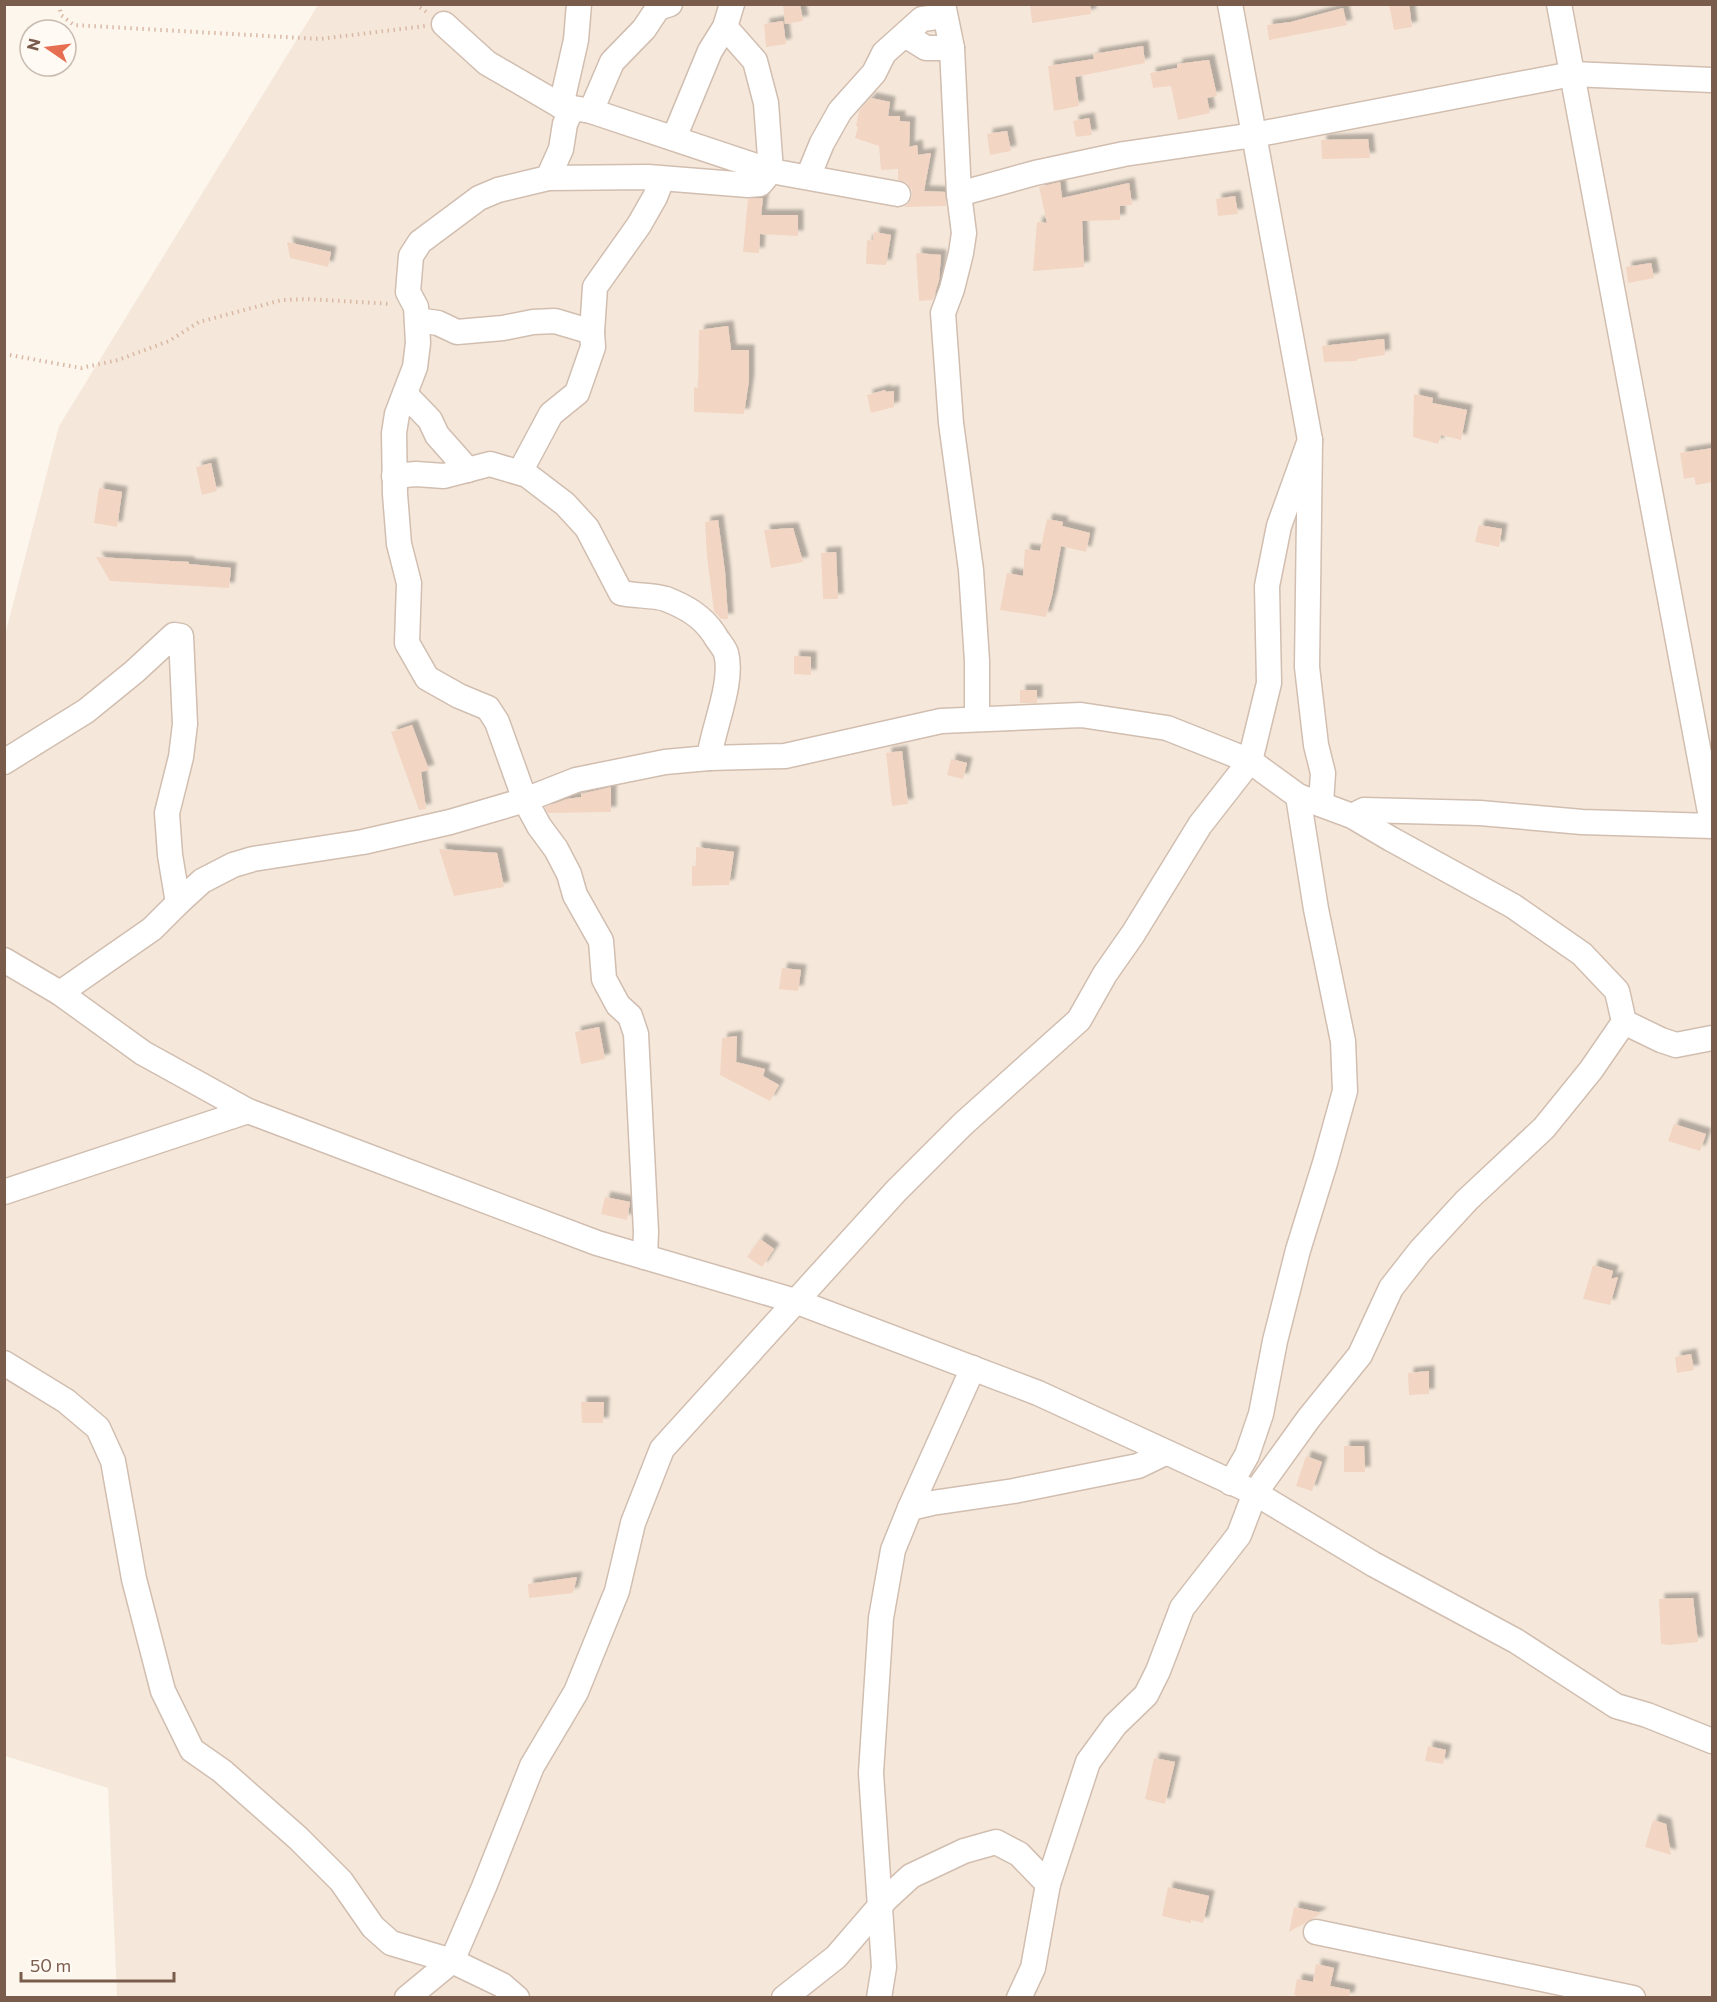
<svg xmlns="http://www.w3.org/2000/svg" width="1717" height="2002" viewBox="0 0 1717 2002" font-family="Commissioner,sans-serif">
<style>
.residential{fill:#f5e8da}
.building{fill:#f3d5c3;filter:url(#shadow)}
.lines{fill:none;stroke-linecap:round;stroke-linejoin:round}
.minor-casing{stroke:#d1beb0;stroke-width:27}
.path{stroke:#d9b8a5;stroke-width:4;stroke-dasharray:1.5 4.5;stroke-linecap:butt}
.minor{stroke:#fff;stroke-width:24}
</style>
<defs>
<filter id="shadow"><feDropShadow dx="5.5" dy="-5.5" stdDeviation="1.5" flood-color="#0004"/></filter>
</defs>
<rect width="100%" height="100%" fill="#fdf6ec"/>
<polygon class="residential" points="318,5 1712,5 1712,1997 117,1997 108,1788 5,1756 4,1752 5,635 59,426"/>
<g class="building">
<polygon points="783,4 800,4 803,21 785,24"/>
<polygon points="1030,4 1090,4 1091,14 1032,23"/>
<polygon points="1389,4 1409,4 1412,27 1394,30"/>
<polygon points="1343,8 1347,25 1269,40 1267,25 1291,22"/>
<polygon points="783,21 786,44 766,47 764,24"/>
<polygon points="1143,46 1145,63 1075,77 1079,106 1054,111 1048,66 1094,59 1093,54"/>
<polygon points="1209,60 1217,96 1207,98 1210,113 1178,120 1171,86 1153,88 1150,73 1177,68 1177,64"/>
<polygon points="871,98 890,102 888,116 900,116 900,121 910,122 909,147 917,145 918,155 931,153 924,191 945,192 946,206 904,207 908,204 912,197 912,190 907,183 898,180 898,169 881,170 879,146 855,138 858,127 856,126 859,111"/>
<polygon points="1089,118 1092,135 1076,137 1073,121"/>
<polygon points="1007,131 1011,151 990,155 987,134"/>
<polygon points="1368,139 1370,158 1322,159 1321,140"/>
<polygon points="1060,182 1062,198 1129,183 1132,205 1120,206 1120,220 1082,221 1084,267 1033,271 1037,222 1047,223 1039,187"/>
<polygon points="1235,196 1238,214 1218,216 1216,199"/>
<polygon points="763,198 761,215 798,215 798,236 760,234 759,253 743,252 748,199"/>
<polygon points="874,232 891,235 886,265 866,264 867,240 873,241"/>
<polygon points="287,242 331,252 328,267 290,258"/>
<polygon points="916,253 941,255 939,280 933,300 919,301"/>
<polygon points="1651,263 1654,278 1628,283 1626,267"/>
<polygon points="728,326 731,350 749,350 749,380 744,414 694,412 694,387 698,388 699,330"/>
<polygon points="1384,339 1385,355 1357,359 1357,361 1324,362 1322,346"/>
<polygon points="885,390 886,392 894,391 894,407 871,413 867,395"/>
<polygon points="1414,394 1433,398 1432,403 1467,410 1461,440 1441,435 1438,444 1413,437"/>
<polygon points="1713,448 1713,482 1696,485 1694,477 1684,479 1680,453"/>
<polygon points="211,463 217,491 202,495 196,467"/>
<polygon points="99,488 122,492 117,527 94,523"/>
<polygon points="1047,519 1063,522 1062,526 1090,533 1086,552 1061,546 1052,596 1046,617 1000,610 1007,573 1023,576 1025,549 1040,551"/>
<polygon points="718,520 725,572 728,619 721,619 714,611 707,557 705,522"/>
<polygon points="1479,525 1502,529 1499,547 1475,542"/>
<polygon points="793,528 803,562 771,568 764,530"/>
<polygon points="836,552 838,599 823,599 821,553"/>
<polygon points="96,557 189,562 189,564 231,568 229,588 110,581"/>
<polygon points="794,656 811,657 811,675 794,674"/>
<rect x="1020" y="690" width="17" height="13"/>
<polygon points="412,725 429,770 421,772 426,809 419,810 391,732"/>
<polygon points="902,751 908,804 892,806 886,753"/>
<polygon points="951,759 967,763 963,779 947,775"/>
<polygon points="611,787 611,812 548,813 545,807 567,799 581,797 581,794"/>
<polygon points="696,847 734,852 729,885 692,886 692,866 696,866"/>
<polygon points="439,849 497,853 504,887 454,896"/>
<polygon points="782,968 801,970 798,991 779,989"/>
<polygon points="599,1027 605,1059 581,1064 575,1032"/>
<polygon points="737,1036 736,1062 765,1069 763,1076 779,1085 770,1101 720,1075 722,1038"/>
<polygon points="1674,1124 1706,1134 1700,1151 1668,1141"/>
<polygon points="605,1197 630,1202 627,1220 601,1214"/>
<polygon points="760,1239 774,1249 762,1267 747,1257"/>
<polygon points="1593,1265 1613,1271 1611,1279 1618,1277 1610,1305 1583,1299"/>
<polygon points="1691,1354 1694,1370 1677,1373 1675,1357"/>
<polygon points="1429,1371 1429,1394 1409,1395 1408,1373"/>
<polygon points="581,1402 604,1402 603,1423 582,1423"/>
<polygon points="1344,1446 1364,1446 1365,1472 1344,1472"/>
<polygon points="1306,1456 1322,1462 1312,1491 1296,1486"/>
<polygon points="577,1577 573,1593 529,1598 528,1584"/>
<polygon points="1693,1598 1698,1642 1670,1645 1661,1644 1659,1599"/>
<polygon points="1428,1746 1446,1750 1443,1764 1425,1761"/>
<polygon points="1154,1758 1175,1762 1165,1804 1145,1799"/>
<polygon points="1653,1820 1666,1824 1671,1855 1645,1847"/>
<polygon points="1168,1887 1209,1896 1203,1923 1191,1920 1191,1923 1162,1916"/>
<polygon points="1294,1907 1322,1913 1289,1932"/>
<polygon points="1316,1964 1334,1968 1330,1986 1350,1990 1349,1998 1307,1998 1294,1995 1297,1979 1313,1982"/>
</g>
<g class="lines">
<defs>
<g id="minor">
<polyline points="943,4 952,48 959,194 964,233 961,253 952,289 943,313 951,423 971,570 977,661 977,719"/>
<polyline points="1230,4 1310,440 1307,667 1316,745 1323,773 1321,804"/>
<polyline points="1559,4 1712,823"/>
<polyline points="444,24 487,63 561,106 591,111 771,171 898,194"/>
<polyline points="905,35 926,48 952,48"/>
<polyline points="561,106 576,40 579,4"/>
<polyline points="591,111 612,62 644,29 658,8 670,4"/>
<polyline points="674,138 710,51 725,27"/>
<polyline points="808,177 822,143 840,111 874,73 884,53 922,19 945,16"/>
<polyline points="548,178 561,149 565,124 572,108"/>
<polyline points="959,194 1035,173 1124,154 1254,135 1572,74 1712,80"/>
<polyline points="417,320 438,323 457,332 503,328 533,322 555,321 592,332"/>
<polyline points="405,394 430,420 437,435 468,470"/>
<polyline points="520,472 551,414 577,393 593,347 592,332 595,287 639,225 655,197 662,179"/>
<path d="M394,476L416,474L444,476L490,464L527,475L565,504L587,528L621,593C635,596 654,595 666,599C686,607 702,616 714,634C717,640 724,647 726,653C734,682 713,728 709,758"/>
<polyline points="4,762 86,711 134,672 174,635 181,636 185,724 181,757 167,813 170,855 178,903 202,881 233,865 253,859 363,842 450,822 525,800 576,780 665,762 709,758 785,756 941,721 1081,715 1167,728 1250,761 1298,796 1352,816 1391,839 1513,906 1582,954 1617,991 1624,1022 1591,1070 1544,1128 1467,1200 1420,1251 1391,1288 1360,1355 1309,1418 1255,1493 1239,1535 1182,1608 1158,1671 1146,1695 1115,1725 1088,1762 1048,1884 1033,1968 1019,1998"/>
<polyline points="1352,816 1364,810 1480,813 1582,822 1712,826"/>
<polyline points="4,960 60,993 143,1053 248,1111 597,1243 795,1301 1038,1393 1255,1493 1373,1564 1516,1641 1616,1706 1647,1715 1712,1741"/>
<polyline points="60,993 152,929 178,903"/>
<polyline points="1624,1022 1661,1040 1676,1045 1712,1038"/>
<polyline points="4,1192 248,1111"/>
<polyline points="645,1257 646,1232 636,1034 630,1016 618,1005 604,979 601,941 575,895 569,874 556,849 539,826 525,800 497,722 488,708 459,696 427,678 407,643 409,583 399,544 395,494 394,433 397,414 415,367 418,343 416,307 408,292 411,256 420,242 479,198 498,190 548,178 648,177 748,185 760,184 771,171 766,103 755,61 725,27 732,4"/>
<polyline points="4,1363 66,1401 98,1428 113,1461 134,1579 163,1691 192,1750 222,1771 298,1838 341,1881 373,1927 391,1943 452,1961 502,1985 517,1998"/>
<polyline points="1231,1483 1247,1455 1261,1414 1275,1341 1298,1250 1325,1163 1345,1091 1343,1041 1316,909 1298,796"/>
<polyline points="910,1508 973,1368"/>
<polyline points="1316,1932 1633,1998"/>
<polyline points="407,1998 452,1961 484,1887 532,1766 576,1692 617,1591 633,1523 662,1449 896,1191 963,1124 1079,1020 1105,974 1133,934 1200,825 1250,761 1269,683 1267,586 1279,526 1310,440"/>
<polyline points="784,1998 836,1957 886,1899 911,1876 964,1851 996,1842 1019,1854 1048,1884"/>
<polyline points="879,1998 884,1967 871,1773 881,1618 893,1550 910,1508 932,1503 1014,1491 1138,1466 1165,1453"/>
</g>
</defs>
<use href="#minor" class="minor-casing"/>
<g class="path">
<polyline points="59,4 61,15 74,25 320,39 425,26"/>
<polyline points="415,4 428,13"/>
<polyline points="4,354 81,368 118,360 169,341 199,322 282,300 307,299 392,304"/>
</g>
<use href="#minor" class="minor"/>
</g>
<rect width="1717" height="2002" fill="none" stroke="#7a5c4d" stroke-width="12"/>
<g transform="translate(48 48) rotate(284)"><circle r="28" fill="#fffaf3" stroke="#cabbb1" stroke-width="1.5"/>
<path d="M0-4.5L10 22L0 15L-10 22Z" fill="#e76f51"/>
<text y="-9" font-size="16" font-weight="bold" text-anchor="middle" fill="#7a5c4d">N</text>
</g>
<path d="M21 1972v9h153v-9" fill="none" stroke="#7a5c4d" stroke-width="3"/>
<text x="30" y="1972" font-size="18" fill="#7a5c4d" stroke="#fffaf3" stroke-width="4.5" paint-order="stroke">50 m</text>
</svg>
